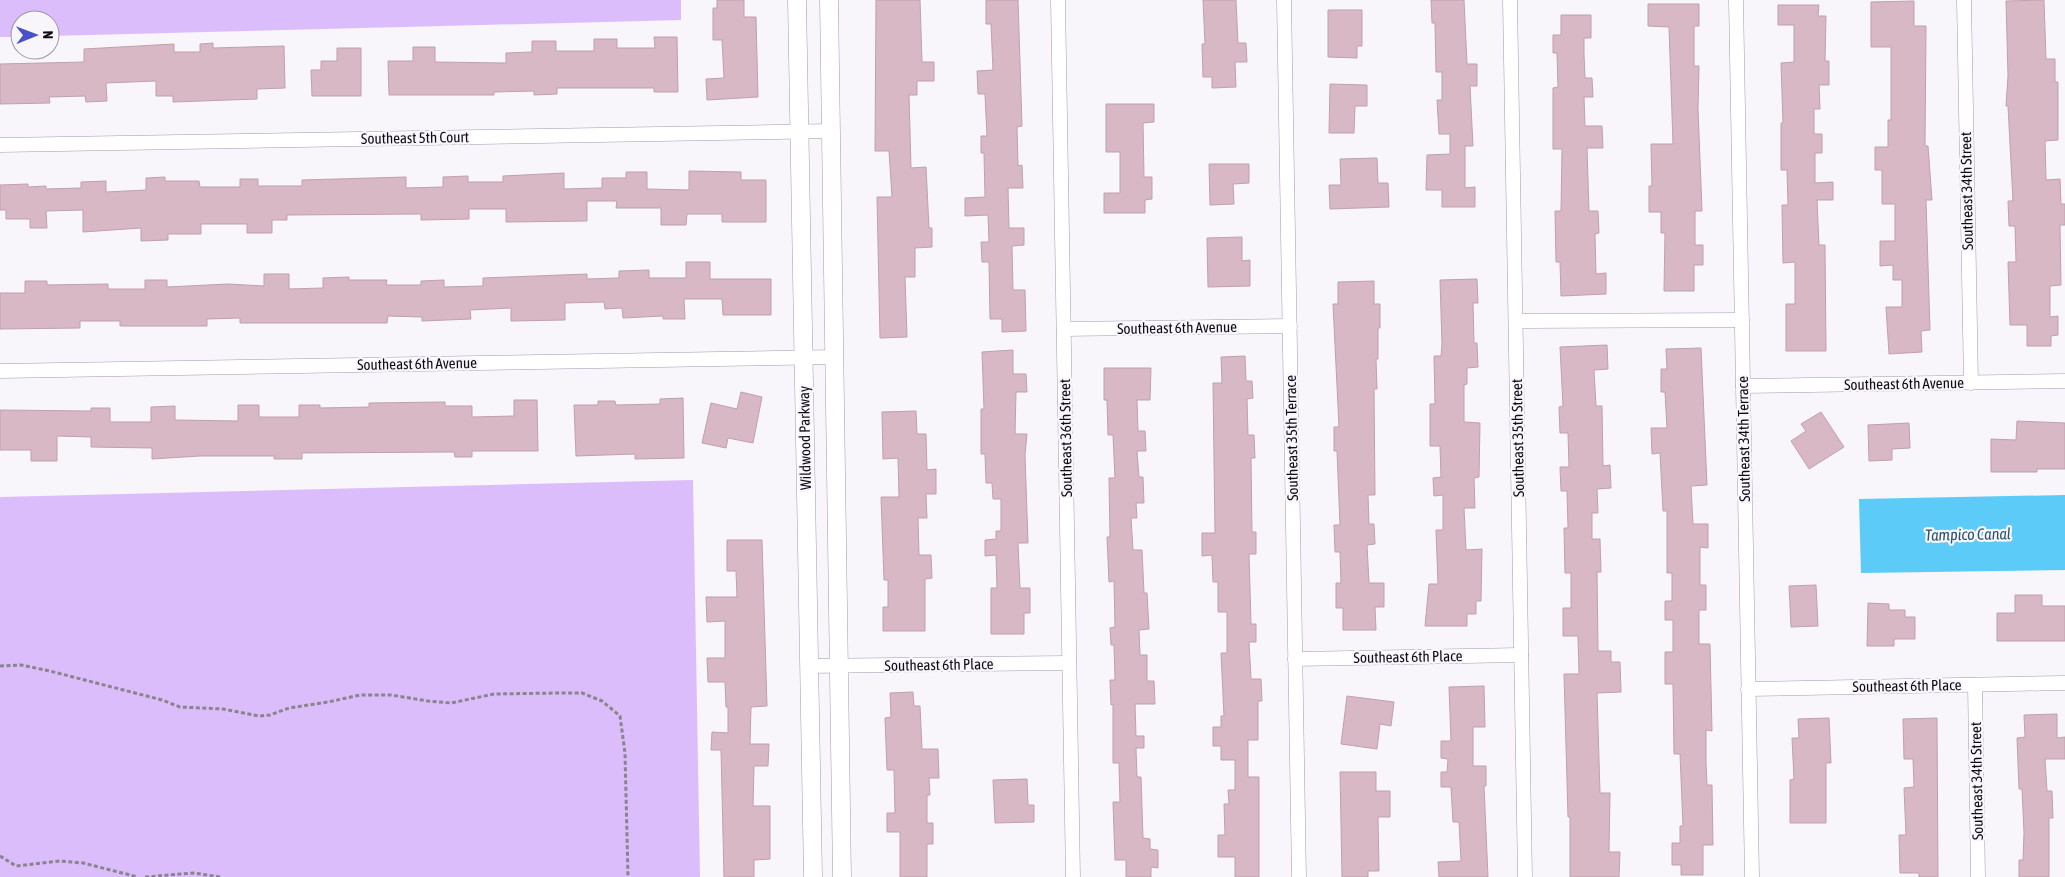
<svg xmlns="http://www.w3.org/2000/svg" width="2065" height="877" viewBox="0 0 2065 877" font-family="'Asap Condensed',sans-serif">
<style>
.green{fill:#dcbdfc}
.water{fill:#5ccbf8}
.building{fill:#d9b8c6;stroke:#c0a0ae}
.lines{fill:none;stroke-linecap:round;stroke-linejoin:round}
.minor-casing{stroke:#a598b3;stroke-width:15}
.tertiary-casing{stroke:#a598b3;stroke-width:19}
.path{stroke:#89858d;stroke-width:3;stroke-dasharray:4 2.5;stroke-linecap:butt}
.minor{stroke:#fff;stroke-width:14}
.tertiary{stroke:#fff;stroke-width:18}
.labels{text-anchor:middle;stroke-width:4.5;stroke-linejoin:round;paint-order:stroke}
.street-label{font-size:15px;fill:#100b15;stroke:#f8f5fb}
.water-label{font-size:16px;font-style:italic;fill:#265568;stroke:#f8f5fb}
</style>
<rect width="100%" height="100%" fill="#f8f5fb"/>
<g class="green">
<polygon points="0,0 681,0 681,20 50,36 50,20 20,20 20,37 0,37"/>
<polygon points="693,480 700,877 0,877 0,497"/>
</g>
<polygon class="water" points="2065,495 2065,570 1861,573 1859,499"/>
<g class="building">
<polygon points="717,0 744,0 744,17 756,17 758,97 707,100 706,79 724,78 722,40 713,40 713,8 717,8"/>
<polygon points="876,0 920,0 922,62 934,62 934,81 917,81 917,95 909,95 911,168 926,167 929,228 932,228 932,247 915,248 915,277 905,277 907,337 880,338 877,197 892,197 889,151 875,151"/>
<polygon points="986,0 1018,0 1022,126 1017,127 1018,166 1022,165 1023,188 1008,188 1009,228 1024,228 1024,245 1012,246 1013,290 1025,290 1026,331 1002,332 1002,319 990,319 989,262 982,262 981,242 989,242 988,215 965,216 965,198 985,197 984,153 981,153 981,136 987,136 985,94 978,94 977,71 993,70 991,24 986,24"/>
<polygon points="1203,0 1236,0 1238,43 1246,43 1247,62 1235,62 1236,87 1212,88 1212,77 1203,77 1202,44 1205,44"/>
<polygon points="1431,0 1464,0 1467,64 1477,64 1477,86 1470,86 1473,146 1465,146 1465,188 1475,187 1475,207 1442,207 1442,190 1426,190 1427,155 1450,154 1450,134 1439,134 1437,100 1442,100 1442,72 1436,72 1435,23 1432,23"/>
<polygon points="2044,0 2046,59 2055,59 2055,82 2058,82 2058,140 2045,141 2046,180 2060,179 2061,204 2065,204 2065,225 2060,225 2061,285 2050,286 2050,317 2058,316 2058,335 2051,336 2051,346 2027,346 2027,325 2010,325 2008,262 2016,262 2015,226 2009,226 2008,201 2013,201 2008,106 2006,106 2008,76 2006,1"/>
<polygon points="1914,1 1914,26 1926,26 1925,146 1928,146 1932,200 1926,200 1930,330 1921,331 1922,352 1889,354 1886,307 1902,307 1902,280 1893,280 1893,265 1880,266 1880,241 1895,241 1895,204 1882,204 1882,170 1875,170 1875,147 1888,147 1888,120 1891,120 1891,47 1871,47 1871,2"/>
<polygon points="1648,4 1699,4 1699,26 1694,26 1694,66 1699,66 1698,109 1702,211 1695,211 1695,245 1703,245 1703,265 1694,265 1694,291 1664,291 1665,233 1661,233 1661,212 1649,212 1649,186 1652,186 1651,144 1673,144 1669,27 1648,26"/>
<polygon points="1778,5 1819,5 1818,16 1826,16 1825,61 1829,61 1829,85 1819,85 1820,109 1814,109 1814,134 1822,134 1822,153 1815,153 1815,183 1833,182 1833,200 1817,200 1819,245 1825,245 1826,351 1786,351 1786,304 1795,304 1795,262 1783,263 1782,205 1788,205 1787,170 1781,170 1781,123 1783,123 1781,63 1794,62 1794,25 1778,25"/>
<polygon points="1328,10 1362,10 1362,46 1357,46 1357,58 1328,57"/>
<polygon points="1561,15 1591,15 1591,38 1584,38 1584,54 1585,78 1592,78 1593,97 1584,97 1585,126 1602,126 1603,148 1587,148 1589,211 1598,211 1599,233 1595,234 1596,274 1606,273 1606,294 1561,296 1560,262 1556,262 1555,211 1561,211 1562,149 1553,149 1553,88 1558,87 1557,53 1553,53 1553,35 1561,35"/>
<polygon points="654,37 677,37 678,92 654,92 654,88 557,88 557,94 534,95 534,91 494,92 494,95 389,95 388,61 413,61 413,47 435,47 435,62 506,63 506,53 532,52 532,41 556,41 556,51 594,51 594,39 617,39 617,48 655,48"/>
<polygon points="213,43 213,48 284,46 285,88 257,89 257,99 173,102 173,96 156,96 156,81 106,83 107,101 86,102 85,96 49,97 50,103 0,104 0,64 84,62 84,49 174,44 174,52 200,52 200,44"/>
<polygon points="337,48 361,48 361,96 312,96 311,70 321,70 321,61 337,61"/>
<polygon points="1330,84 1367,85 1367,106 1355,106 1354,133 1329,133"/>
<polygon points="1106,104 1154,104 1154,122 1143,123 1144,177 1152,177 1152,199 1145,200 1145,213 1104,213 1104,193 1120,193 1120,152 1106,152"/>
<polygon points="1377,158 1378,183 1388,183 1389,207 1330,209 1329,185 1341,185 1340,159"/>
<polygon points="1209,164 1249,164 1249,183 1233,184 1234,204 1210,205"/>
<polygon points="689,171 741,172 741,180 766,180 766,222 722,222 722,214 687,214 686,225 661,225 661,208 616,208 617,201 587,201 587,221 506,222 506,209 469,209 469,219 421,220 421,214 287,215 287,220 272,220 272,233 247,233 247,224 201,224 201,234 168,234 168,240 141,241 141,228 83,232 83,210 46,211 47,228 30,228 30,219 6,219 6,210 0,210 0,185 28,184 28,187 46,186 46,189 81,188 81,182 106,181 106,192 146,190 146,178 165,177 165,181 199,181 200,187 240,187 240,179 258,179 258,186 302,186 302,180 406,177 406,188 443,187 443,177 468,176 468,182 503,182 503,176 564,173 564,189 602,188 602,178 626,178 626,172 647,172 647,189 689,190"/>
<polygon points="1242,237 1242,261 1250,260 1250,286 1208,287 1207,238"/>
<polygon points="686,262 710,262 710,279 771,279 771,315 723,315 722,299 684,299 685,319 663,319 663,316 623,318 622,308 605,309 604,302 565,303 565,320 511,321 511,308 470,310 471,319 422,321 422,317 388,316 387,323 240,323 240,318 207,319 207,326 120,326 120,321 80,321 80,328 0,329 0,293 25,293 25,281 47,281 47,285 108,284 108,289 145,289 145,280 167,280 167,287 228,284 264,286 264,274 289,274 289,289 323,288 323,278 349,277 349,280 387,280 386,285 421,285 421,281 444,280 444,287 483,286 483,278 587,274 587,279 619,278 619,271 649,270 649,278 686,278"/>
<polygon points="1477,279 1478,303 1473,303 1474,343 1477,343 1478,367 1467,368 1467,384 1464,385 1464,422 1480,423 1479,477 1474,478 1475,508 1464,508 1466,550 1482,549 1481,601 1476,601 1476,614 1467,614 1467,626 1425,626 1429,584 1438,584 1436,530 1443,530 1443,495 1434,496 1433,478 1441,477 1440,446 1430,446 1430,404 1435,404 1434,356 1441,356 1442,344 1440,280"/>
<polygon points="1374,281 1374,304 1380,304 1380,328 1378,328 1378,359 1376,359 1377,389 1374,389 1375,495 1368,495 1369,524 1374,524 1375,544 1367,545 1369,583 1384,583 1384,607 1375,607 1376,630 1343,630 1343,608 1336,608 1336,583 1341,583 1340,552 1335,552 1334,525 1340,525 1337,451 1334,451 1334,427 1339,427 1333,304 1338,304 1338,282"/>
<polygon points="1607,345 1608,369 1594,370 1596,406 1602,406 1603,466 1610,465 1611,488 1597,489 1598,513 1592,513 1592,539 1600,539 1601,572 1597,572 1598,651 1611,651 1611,662 1620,662 1621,692 1597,693 1600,793 1610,793 1609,852 1620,852 1619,877 1570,877 1570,817 1568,817 1564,674 1579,674 1578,636 1563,636 1563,608 1571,608 1571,573 1565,573 1564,528 1568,528 1567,491 1561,491 1560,467 1569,467 1568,433 1560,433 1559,407 1563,406 1560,347"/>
<polygon points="1701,348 1707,485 1691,486 1693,524 1708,524 1708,548 1700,547 1700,585 1706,585 1706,610 1699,610 1699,644 1710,644 1712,731 1706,730 1706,762 1707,785 1712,785 1713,845 1703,845 1703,875 1681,875 1681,865 1672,865 1672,843 1680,843 1680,826 1683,826 1680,754 1674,754 1673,684 1665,684 1665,652 1673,652 1673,620 1665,620 1665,601 1672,601 1672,573 1667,573 1667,511 1663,511 1660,453 1652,454 1651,428 1667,428 1665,392 1661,392 1661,369 1667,369 1666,349"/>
<polygon points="1013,350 1013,374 1026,374 1027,392 1016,392 1015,434 1027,434 1025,455 1028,543 1018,543 1020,588 1030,588 1030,613 1024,613 1024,634 991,634 991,588 997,588 996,555 985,556 985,540 996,539 996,531 1001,531 1001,499 993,499 992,483 986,483 985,454 981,454 981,409 984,409 982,352"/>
<polygon points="1245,356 1246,381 1252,381 1253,398 1247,399 1248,435 1254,435 1255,458 1251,458 1252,532 1256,532 1256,554 1249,554 1251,624 1256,624 1256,642 1249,642 1251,679 1261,679 1262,701 1258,701 1258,740 1248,740 1248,777 1259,777 1259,877 1235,877 1235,857 1218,857 1218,835 1225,835 1224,804 1229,804 1228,790 1235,790 1235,760 1221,760 1221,746 1213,746 1213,727 1221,727 1221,716 1224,716 1221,653 1227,653 1227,612 1218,612 1218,582 1213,582 1212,555 1202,556 1202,533 1215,533 1213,383 1222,383 1221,357"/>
<polygon points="1104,368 1151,368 1150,400 1137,400 1138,431 1145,431 1146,451 1137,451 1139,477 1143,477 1144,503 1136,503 1137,518 1131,518 1133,550 1142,550 1144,593 1147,593 1149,629 1139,630 1140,655 1147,655 1147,681 1154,681 1155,704 1135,704 1136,736 1144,736 1144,748 1136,748 1137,777 1141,777 1143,838 1150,839 1150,849 1158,850 1158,868 1151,867 1151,877 1126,877 1126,860 1115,860 1113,802 1120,802 1119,763 1113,763 1113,704 1111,705 1110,680 1115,680 1114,645 1111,645 1110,628 1115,627 1114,581 1109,582 1107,537 1110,537 1109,478 1115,478 1113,435 1108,435 1107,400 1104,400"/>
<polygon points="741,392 762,397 753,443 728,438 726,448 702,443 711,403 737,409"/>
<polygon points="683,398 684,458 635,459 635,454 576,456 574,405 598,405 598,401 615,401 616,405 660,404 660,399"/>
<polygon points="514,400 537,400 538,451 472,451 472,457 455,457 454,452 302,453 302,459 274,459 274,456 200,456 152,459 152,448 91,447 91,437 57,436 57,461 31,461 31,450 0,450 0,410 91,411 91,408 110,408 110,422 151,422 151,407 175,406 175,420 238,421 238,405 259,405 259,417 299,417 299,405 320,405 320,408 369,407 369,403 445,402 445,406 472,406 472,417 514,416"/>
<polygon points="916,411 917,434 926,434 927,470 936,469 936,494 926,494 927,518 918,518 919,555 931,555 932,578 925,579 925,631 883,631 883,607 888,607 888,580 884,580 881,497 899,497 898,458 883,459 882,412"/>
<polygon points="1821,412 1844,447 1809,469 1791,441 1806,431 1801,424"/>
<polygon points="2017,421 2065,423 2065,469 2037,469 2037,472 1991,472 1991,439 2016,440"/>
<polygon points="1909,423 1910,448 1892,449 1892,460 1869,461 1868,425"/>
<polygon points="727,540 762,540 767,706 751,707 750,744 769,744 768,766 754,766 753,806 770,806 770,859 754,860 754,877 724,877 721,750 711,750 712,732 728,733 728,707 726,707 725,682 708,682 707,658 725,658 725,621 707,622 706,597 737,597 736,571 727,571"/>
<polygon points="1816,585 1818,626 1791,627 1789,586"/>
<polygon points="2015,595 2042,595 2042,606 2065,606 2065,641 1997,641 1997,613 2015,613"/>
<polygon points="1868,603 1889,604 1889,610 1905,610 1905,617 1915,617 1915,639 1894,639 1894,646 1867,646"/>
<polygon points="1484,686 1485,727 1473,727 1473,766 1486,766 1486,786 1484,786 1488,877 1439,877 1438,862 1461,861 1459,822 1453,822 1451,787 1441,787 1441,772 1447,772 1448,759 1441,758 1441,741 1451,741 1449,687"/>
<polygon points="913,692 914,706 920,706 922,749 938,749 939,778 929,778 930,795 927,795 927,823 933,823 933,844 927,844 927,877 900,877 900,832 887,832 887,813 895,813 894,770 887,770 885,718 891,717 890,693"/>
<polygon points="1347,696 1394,702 1391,726 1380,724 1377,749 1341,744"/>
<polygon points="2057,714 2057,738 2065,737 2065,759 2045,759 2047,791 2052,791 2053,818 2049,818 2049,877 2019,877 2019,860 2023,860 2024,833 2022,789 2019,789 2017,738 2025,737 2024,715"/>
<polygon points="1829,718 1831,763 1826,763 1826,823 1790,823 1790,780 1794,779 1792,738 1799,738 1798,719"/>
<polygon points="1937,718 1938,877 1919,877 1919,873 1900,873 1899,835 1906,835 1904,788 1914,787 1913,759 1904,759 1903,719"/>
<polygon points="1340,772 1376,772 1376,791 1390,791 1390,817 1378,817 1379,871 1368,871 1368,877 1342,877"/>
<polygon points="1027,779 1028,805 1034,805 1034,822 995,823 993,780"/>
</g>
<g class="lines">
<defs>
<g id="minor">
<polyline points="1058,0 1073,877"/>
<polyline points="1284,0 1299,877"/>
<polyline points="1510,0 1525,877"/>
<polyline points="1736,0 1752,877"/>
<polyline points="1964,0 1971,383"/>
<polyline points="0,145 831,131"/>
<polyline points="1517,321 1742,320"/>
<polyline points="1064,329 1290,326"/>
<polyline points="0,371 834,357"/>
<polyline points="1743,386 2065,381"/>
<polyline points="1295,659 1521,655"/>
<polyline points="809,666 1069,663"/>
<polyline points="1975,685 1978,877"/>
<polyline points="1748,689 2065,683"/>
</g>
<g id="tertiary">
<polyline points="797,0 813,877"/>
<polyline points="829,0 842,877"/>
</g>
</defs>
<use href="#minor" class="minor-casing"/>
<use href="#tertiary" class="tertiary-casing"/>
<g class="path">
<polyline points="0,666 21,665 50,671 162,700 180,707 223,709 259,716 270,715 289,708 328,702 360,695 391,695 428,701 451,703 494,694 557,693 582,693 602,701 620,716 625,753 628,877"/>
<polyline points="0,856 16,866 60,861 83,863 138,877"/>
<polyline points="145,877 193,873 221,877"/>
</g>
<use href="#minor" class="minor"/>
<use href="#tertiary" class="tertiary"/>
</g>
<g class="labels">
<g class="street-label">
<text transform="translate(415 138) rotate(-1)" y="5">Southeast 5th Court</text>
<text transform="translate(1967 191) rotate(-91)" y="5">Southeast 34th Street</text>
<text transform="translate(1177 328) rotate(-1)" y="5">Southeast 6th Avenue</text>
<text transform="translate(417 364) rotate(-1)" y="5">Southeast 6th Avenue</text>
<text transform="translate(1904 384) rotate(-1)" y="5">Southeast 6th Avenue</text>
<text transform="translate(805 438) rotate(-91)" y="5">Wildwood Parkway</text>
<text transform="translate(1066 438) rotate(-91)" y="5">Southeast 36th Street</text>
<text transform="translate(1292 438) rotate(-91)" y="5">Southeast 35th Terrace</text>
<text transform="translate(1518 438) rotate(-91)" y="5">Southeast 35th Street</text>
<text transform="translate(1744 439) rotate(-91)" y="5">Southeast 34th Terrace</text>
<text transform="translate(1408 657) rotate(-1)" y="5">Southeast 6th Place</text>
<text transform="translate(939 665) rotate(-1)" y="5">Southeast 6th Place</text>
<text transform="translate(1907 686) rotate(-1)" y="5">Southeast 6th Place</text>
<text transform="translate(1977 781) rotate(-91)" y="5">Southeast 34th Street</text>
</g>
<g class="water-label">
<text transform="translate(1968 534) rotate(-1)" y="6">Tampico Canal</text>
</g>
</g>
<g transform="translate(35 35) rotate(89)"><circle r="24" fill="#f8f5fb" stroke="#9b979f"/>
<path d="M0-4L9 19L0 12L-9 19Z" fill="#4951c7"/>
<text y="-8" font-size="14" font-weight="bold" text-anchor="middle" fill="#100b15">N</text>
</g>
</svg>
